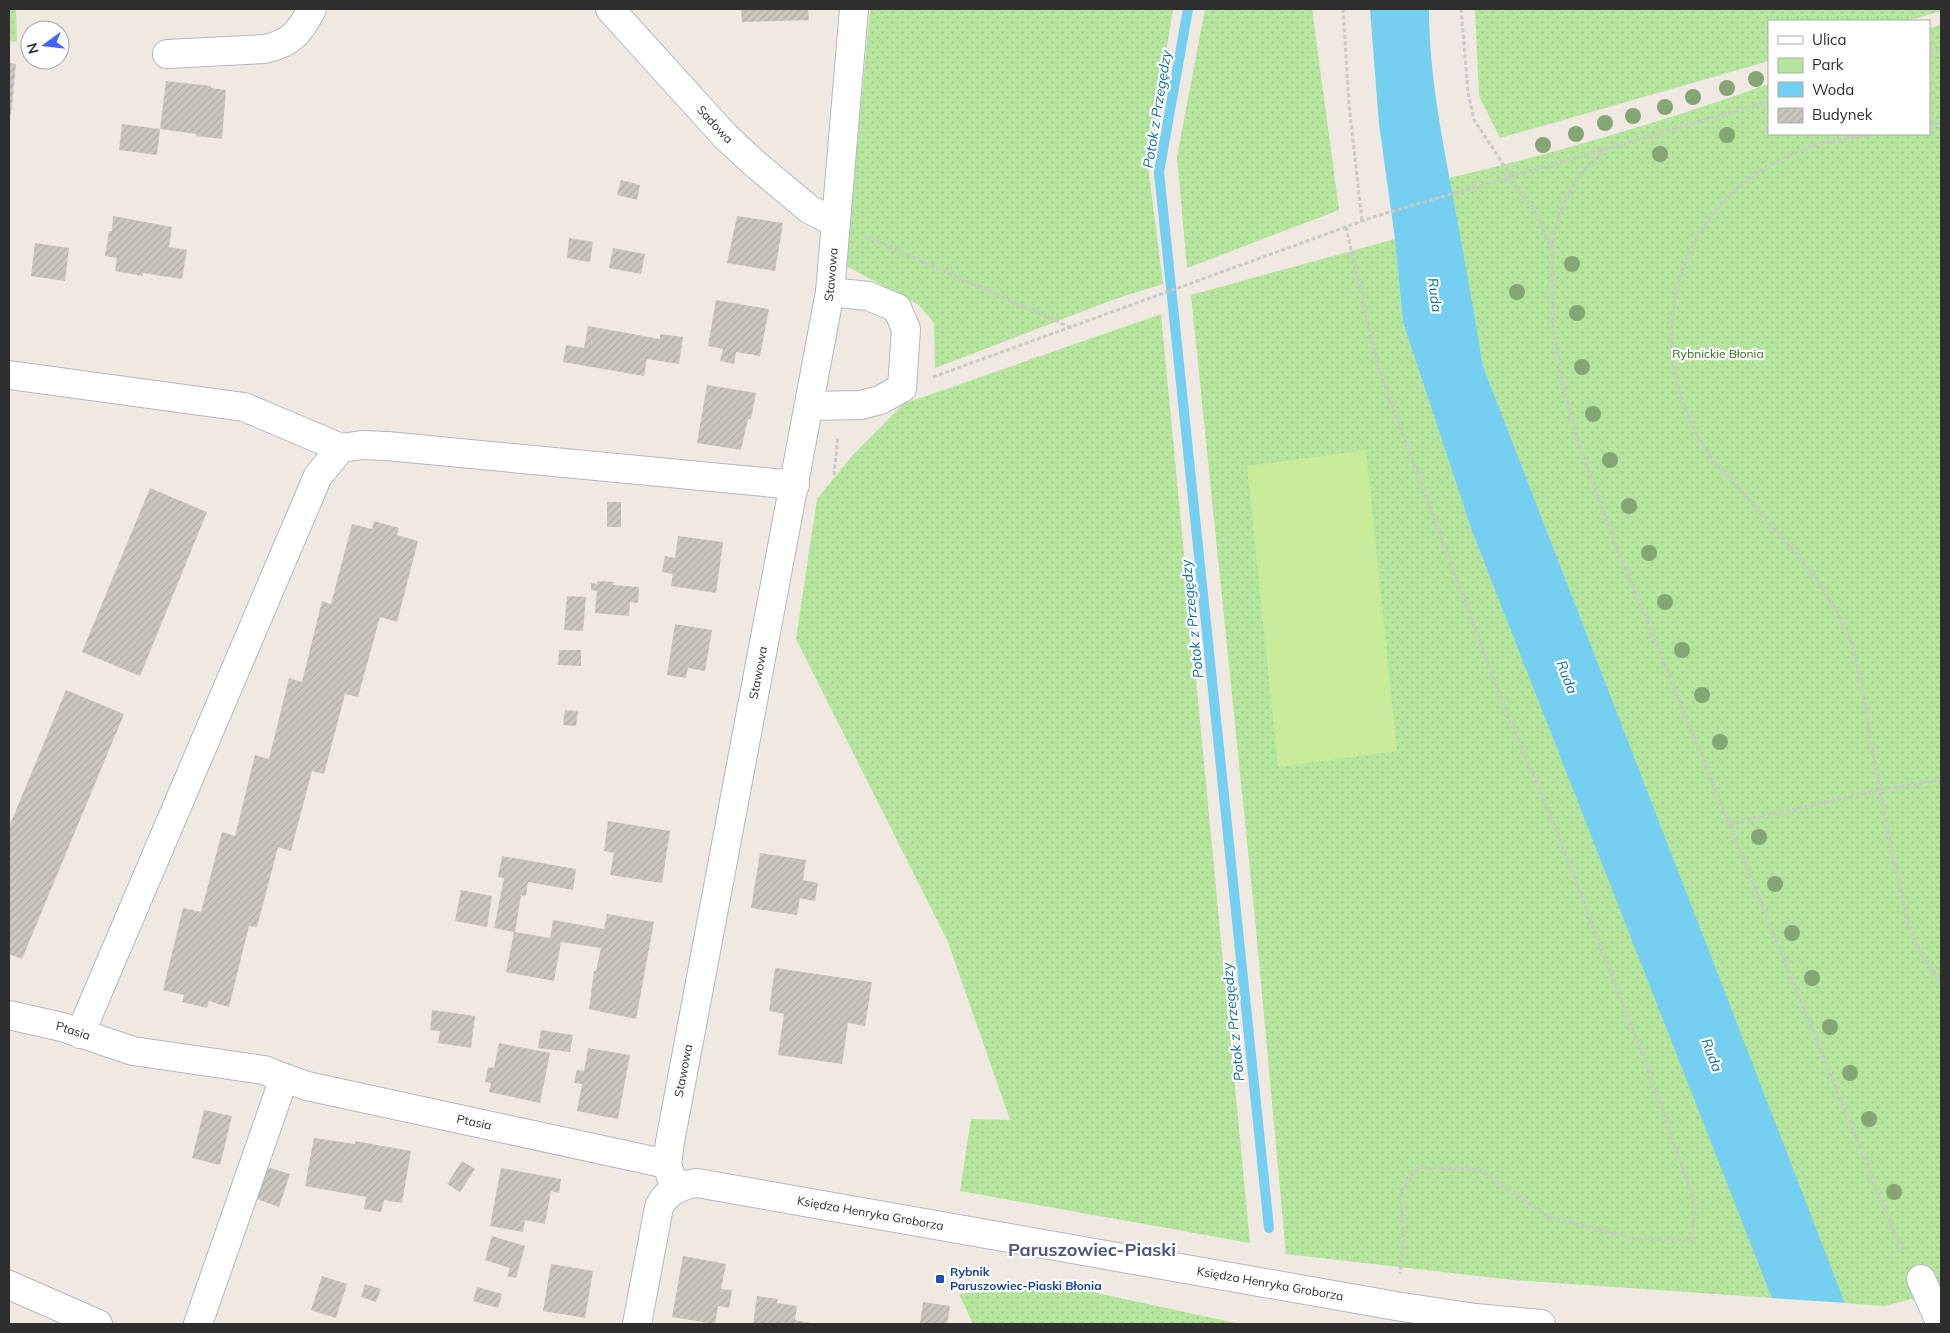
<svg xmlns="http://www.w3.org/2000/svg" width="1950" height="1333" viewBox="0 0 1950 1333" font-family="Mulish,sans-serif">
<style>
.green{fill:url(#green-dots)}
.pitch{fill:#c9ec9a}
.water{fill:#75cff0}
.pier{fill:#efe9e1}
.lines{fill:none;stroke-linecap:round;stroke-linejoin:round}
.stream{stroke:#75cff0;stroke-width:10}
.building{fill:url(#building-hatch)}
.minor-casing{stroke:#b4b7c1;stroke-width:30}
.path{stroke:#c9c9c9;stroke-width:3;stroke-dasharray:4 2.5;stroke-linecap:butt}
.minor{stroke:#fff;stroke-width:28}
.tree{fill:#84a574}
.transit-dot{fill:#1a4fb4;stroke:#fff;stroke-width:2}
.labels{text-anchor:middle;stroke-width:4.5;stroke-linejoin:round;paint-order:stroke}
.street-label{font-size:12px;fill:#2e2e2e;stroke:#fff}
.park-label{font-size:12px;fill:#2c6e1b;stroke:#fff}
.transit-label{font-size:12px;font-weight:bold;fill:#164399;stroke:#fff;text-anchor:start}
.water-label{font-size:14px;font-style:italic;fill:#0d6fa3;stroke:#fff}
.district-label{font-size:18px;font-weight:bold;fill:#4d5680;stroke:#fff}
</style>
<defs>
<pattern id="green-dots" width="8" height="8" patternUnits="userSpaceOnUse" patternTransform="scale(1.25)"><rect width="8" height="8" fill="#b6e59e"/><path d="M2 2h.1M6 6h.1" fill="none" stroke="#9dc588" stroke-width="1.8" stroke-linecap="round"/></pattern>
<pattern id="building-hatch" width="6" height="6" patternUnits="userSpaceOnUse" patternTransform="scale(1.25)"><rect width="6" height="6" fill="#cbc7bf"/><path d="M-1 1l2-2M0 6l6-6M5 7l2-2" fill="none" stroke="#afaba4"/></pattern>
</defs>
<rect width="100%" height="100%" fill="#efe9e1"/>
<g class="green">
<polygon points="9,9 16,9 17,42 9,41"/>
<polygon points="870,9 1173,9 1148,167 1163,284 1115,299 935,368 934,323 919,305 846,266"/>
<polygon points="1205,9 1312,9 1339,210 1187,268 1177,157"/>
<polygon points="1475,9 1941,9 1941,11 1907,21 1769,21 1769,61 1500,138 1479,96"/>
<path d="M1941,24V1311L1911,1299L1884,1306L1844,1303L1483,366L1449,178C1557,153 1664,121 1769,84V134H1929V29Z"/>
<polygon points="1395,239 1403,322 1472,531 1773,1298 1513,1280 1286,1254 1256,929 1191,295"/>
<polygon points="1161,314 1250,1243 960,1191 971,1119 1010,1120 948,942 796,639 817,499 852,456 903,404"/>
<polygon points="1060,1285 1240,1324 973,1324 959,1294"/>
</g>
<polygon class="pitch" points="1366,450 1397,751 1278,767 1247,466"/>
<path class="water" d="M1370,9H1429C1429,76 1443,142 1455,208C1465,261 1474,313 1483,366L1853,1324H1782L1472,531L1403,322L1395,239L1379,124Z"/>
<polygon class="pier" points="1770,1298 1847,1303 1856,1324 1780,1324"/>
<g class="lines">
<polyline class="stream" points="1188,9 1159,172 1269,1228"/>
</g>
<g class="building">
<polygon points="741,9 808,9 809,20 742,22"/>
<polygon points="9,63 16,64 11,115 9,115"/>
<polygon points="166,81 211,86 211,88 226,90 222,139 196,136 196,134 160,129"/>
<polygon points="122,124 160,129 157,155 119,150"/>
<polygon points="621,180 640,185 637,200 617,195"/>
<polygon points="113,216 172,227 169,247 187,250 182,279 143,273 143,276 115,271 117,258 105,256 109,231 112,231"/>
<polygon points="737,216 783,223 775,271 727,263"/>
<polygon points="569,238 593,242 590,262 567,258"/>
<polygon points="35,243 69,248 65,281 31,276"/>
<polygon points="613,248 645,254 641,274 609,268"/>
<polygon points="716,300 769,309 760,356 736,352 734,364 720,361 723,349 708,346"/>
<polygon points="588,326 660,339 660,334 683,337 679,364 647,359 644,376 563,362 566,345 584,348"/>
<polygon points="707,385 756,393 751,419 748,419 741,450 697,443"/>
<polygon points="150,488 207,512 140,676 82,652"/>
<rect x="607" y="502" width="14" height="25"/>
<polygon points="374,521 399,528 397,535 418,541 397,622 380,617 358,697 345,694 324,774 312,771 291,851 278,847 257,927 249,926 229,1007 209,1001 207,1008 182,1002 184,995 163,990 183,908 201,912 222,832 235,836 255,755 269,759 289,678 302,682 322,601 331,604 352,524 372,529"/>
<polygon points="678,536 723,542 716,593 671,586 673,574 662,572 665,556 675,558"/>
<polygon points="598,581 614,582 613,585 639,587 638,603 630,602 629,616 595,613 597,591 591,590 591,583 597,584"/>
<polygon points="567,596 586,597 583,631 564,630"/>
<polygon points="675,624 712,630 705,671 688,668 686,678 667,675"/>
<polygon points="559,650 581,650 581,666 558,665"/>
<polygon points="66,690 124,714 22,959 9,954 9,827"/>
<polygon points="565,710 578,711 576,726 563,725"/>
<polygon points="608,821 670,831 662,883 610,875 614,853 604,851"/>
<polygon points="760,853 806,860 803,880 818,883 815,901 800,898 797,915 751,908"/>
<polygon points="502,856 576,869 573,890 528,882 526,896 521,895 515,932 550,938 553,920 604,929 607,914 654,922 636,1019 589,1009 594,971 596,971 601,948 561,942 554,981 506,972 514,932 494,928 504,878 498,877"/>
<polygon points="461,890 492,896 487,927 455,921"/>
<polygon points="775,968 872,982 865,1026 848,1023 842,1064 778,1055 784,1014 769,1011"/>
<polygon points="432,1010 475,1016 471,1048 438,1043 440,1031 430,1030"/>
<polygon points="541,1030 573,1035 570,1052 538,1048"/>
<polygon points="499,1043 550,1053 540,1103 489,1092 491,1083 485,1082 488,1067 494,1068"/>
<polygon points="588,1048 630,1055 618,1119 577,1111 582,1084 574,1083 577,1070 584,1071"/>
<polygon points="204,1110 232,1116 220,1165 192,1158"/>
<polygon points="314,1138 355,1144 355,1141 411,1151 402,1203 384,1200 381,1212 364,1209 366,1197 305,1186"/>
<polygon points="462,1161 475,1169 460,1192 447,1184"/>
<polygon points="267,1167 290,1174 279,1207 257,1199"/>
<polygon points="501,1168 561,1179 559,1193 551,1191 545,1224 525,1220 523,1232 490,1226"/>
<polygon points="492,1236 525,1246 516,1278 507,1276 510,1268 485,1260"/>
<polygon points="683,1256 726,1264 721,1289 732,1290 729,1308 718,1306 715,1324 672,1317"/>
<polygon points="551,1264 593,1271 585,1318 543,1311"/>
<polygon points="322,1276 347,1284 336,1318 311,1310"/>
<polygon points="365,1284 381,1289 376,1302 361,1297"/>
<polygon points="477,1287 502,1294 498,1308 473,1301"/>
<polygon points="757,1296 778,1299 777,1303 797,1306 795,1320 816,1324 753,1324"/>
<polygon points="923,1302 950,1306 947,1324 920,1324"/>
</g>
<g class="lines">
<defs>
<g id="minor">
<path id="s1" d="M610,9L725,136L754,163L809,209L836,223"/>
<path d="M167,54L264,49C291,44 300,32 312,9"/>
<polyline points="9,375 244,407 341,448 362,445 387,446 795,485"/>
<polyline points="809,406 861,405 880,400 902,388 906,329 897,308 868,296 830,292"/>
<path id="s2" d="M9,1015L62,1027L133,1051L264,1070L284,1078"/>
<polyline points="80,1034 318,476 341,448"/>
<path id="s3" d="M675,1189L667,1164L670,1142L830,292L854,9"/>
<polyline points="1921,1279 1941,1324"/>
<polyline points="9,1285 98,1324"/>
<path id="s4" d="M198,1324L284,1078L307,1086L667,1164"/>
<path id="s5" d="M637,1324L659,1207C666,1192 680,1185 697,1183L1396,1306L1475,1318L1541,1324"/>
</g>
</defs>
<use href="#minor" class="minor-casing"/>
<g class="path">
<polyline points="1343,9 1349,104 1362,221"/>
<polyline points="1461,9 1468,92 1474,120 1511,176"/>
<polyline points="1929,53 1941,49"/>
<polyline points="1929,124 1941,124"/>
<path d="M1874,134C1852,138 1829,140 1808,148C1757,166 1713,201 1690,251C1659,319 1668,396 1711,457C1720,470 1732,481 1742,492C1783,540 1833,587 1853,648C1861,674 1864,703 1869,729C1877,777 1886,825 1897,872C1907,916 1910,946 1941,981"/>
<polyline points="1504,178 1518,189 1533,207 1552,249 1553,327 1563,386 1577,439 1608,525 1898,1241 1905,1252"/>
<polyline points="1346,227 1378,366 1494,680 1555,827 1646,1064 1696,1206 1691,1240 1630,1238 1549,1217 1478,1169 1418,1168 1401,1191 1403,1238 1400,1274"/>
<polyline points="865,236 1072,328"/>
<path d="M1552,248C1556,210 1574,175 1604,151"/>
<polyline points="933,377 1373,217 1769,101"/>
<polyline points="834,475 838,436"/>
<polyline points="1729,824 1885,789 1941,780"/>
</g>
<use href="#minor" class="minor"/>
</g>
<g class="tree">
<circle cx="1756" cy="79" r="8"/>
<circle cx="1727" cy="88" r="8"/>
<circle cx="1693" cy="97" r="8"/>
<circle cx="1665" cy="107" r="8"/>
<circle cx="1633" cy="116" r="8"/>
<circle cx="1605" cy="123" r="8"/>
<circle cx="1576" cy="134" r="8"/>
<circle cx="1727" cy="135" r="8"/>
<circle cx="1543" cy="145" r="8"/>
<circle cx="1660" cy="154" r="8"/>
<circle cx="1572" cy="264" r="8"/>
<circle cx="1517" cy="292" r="8"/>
<circle cx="1577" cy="313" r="8"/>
<circle cx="1582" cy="367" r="8"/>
<circle cx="1593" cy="414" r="8"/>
<circle cx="1610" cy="460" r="8"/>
<circle cx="1629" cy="506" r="8"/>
<circle cx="1649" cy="553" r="8"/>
<circle cx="1665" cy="602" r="8"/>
<circle cx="1682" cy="650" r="8"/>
<circle cx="1702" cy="695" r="8"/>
<circle cx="1720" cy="742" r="8"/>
<circle cx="1759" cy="837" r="8"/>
<circle cx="1775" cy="884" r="8"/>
<circle cx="1792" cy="933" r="8"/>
<circle cx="1812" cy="978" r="8"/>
<circle cx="1830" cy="1027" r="8"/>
<circle cx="1850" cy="1073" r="8"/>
<circle cx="1869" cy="1119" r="8"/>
<circle cx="1894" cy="1192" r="8"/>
</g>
<rect class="transit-dot" x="935" y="1274" width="10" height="10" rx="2.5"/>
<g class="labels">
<g class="street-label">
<text dy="4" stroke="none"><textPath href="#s1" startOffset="156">Sadowa</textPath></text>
<text dy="4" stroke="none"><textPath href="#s3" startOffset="931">Stawowa</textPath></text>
<text dy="4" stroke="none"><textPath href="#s3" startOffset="526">Stawowa</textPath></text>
<text dy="4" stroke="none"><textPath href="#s2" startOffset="66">Ptasia</textPath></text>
<text dy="4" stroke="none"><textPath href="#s3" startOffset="121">Stawowa</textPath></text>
<text dy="4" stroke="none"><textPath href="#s4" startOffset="456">Ptasia</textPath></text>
<text dy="4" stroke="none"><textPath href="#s5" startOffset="342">Księdza Henryka Groborza</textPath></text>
<text dy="4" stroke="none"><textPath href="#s5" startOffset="748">Księdza Henryka Groborza</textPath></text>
</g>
<g class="park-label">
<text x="1718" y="358">Rybnickie Błonia</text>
</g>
<g class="transit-label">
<text x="950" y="1276">Rybnik<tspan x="950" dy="14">Paruszowiec-Piaski Błonia</tspan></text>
</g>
<g class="water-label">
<text transform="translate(1157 109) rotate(-81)" y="5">Potok z Przegędzy</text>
<text transform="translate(1435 295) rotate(82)" y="5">Ruda</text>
<text transform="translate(1192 619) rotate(-96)" y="5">Potok z Przegędzy</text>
<text transform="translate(1567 677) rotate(69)" y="5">Ruda</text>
<text transform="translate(1233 1022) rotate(-96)" y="5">Potok z Przegędzy</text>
<text transform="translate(1712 1055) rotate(69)" y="5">Ruda</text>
</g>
<g class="district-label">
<text x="1092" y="1256">Paruszowiec-Piaski</text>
</g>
</g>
<rect width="1950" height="1333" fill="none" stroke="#2e2e2e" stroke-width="20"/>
<rect x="1768" y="20" width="162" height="115" fill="#ffffff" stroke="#ababab"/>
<rect x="1778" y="36" width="25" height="8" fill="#ffffff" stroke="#ababab"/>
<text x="1812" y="45" font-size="15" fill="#2e2e2e">Ulica</text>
<rect x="1778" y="58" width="25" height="15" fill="#b6e59e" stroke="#ababab"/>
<text x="1812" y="70" font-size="15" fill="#2e2e2e">Park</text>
<rect x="1778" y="82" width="25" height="15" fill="#75cff0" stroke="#ababab"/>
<text x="1812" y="95" font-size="15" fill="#2e2e2e">Woda</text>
<rect x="1778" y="108" width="25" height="15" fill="url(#building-hatch)" stroke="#ababab"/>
<text x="1812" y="120" font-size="15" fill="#2e2e2e">Budynek</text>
<g transform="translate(45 45) rotate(255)"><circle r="24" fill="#ffffff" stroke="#ababab"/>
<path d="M0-4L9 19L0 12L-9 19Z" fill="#4264fb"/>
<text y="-8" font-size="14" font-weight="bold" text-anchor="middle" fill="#2e2e2e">N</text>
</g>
</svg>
